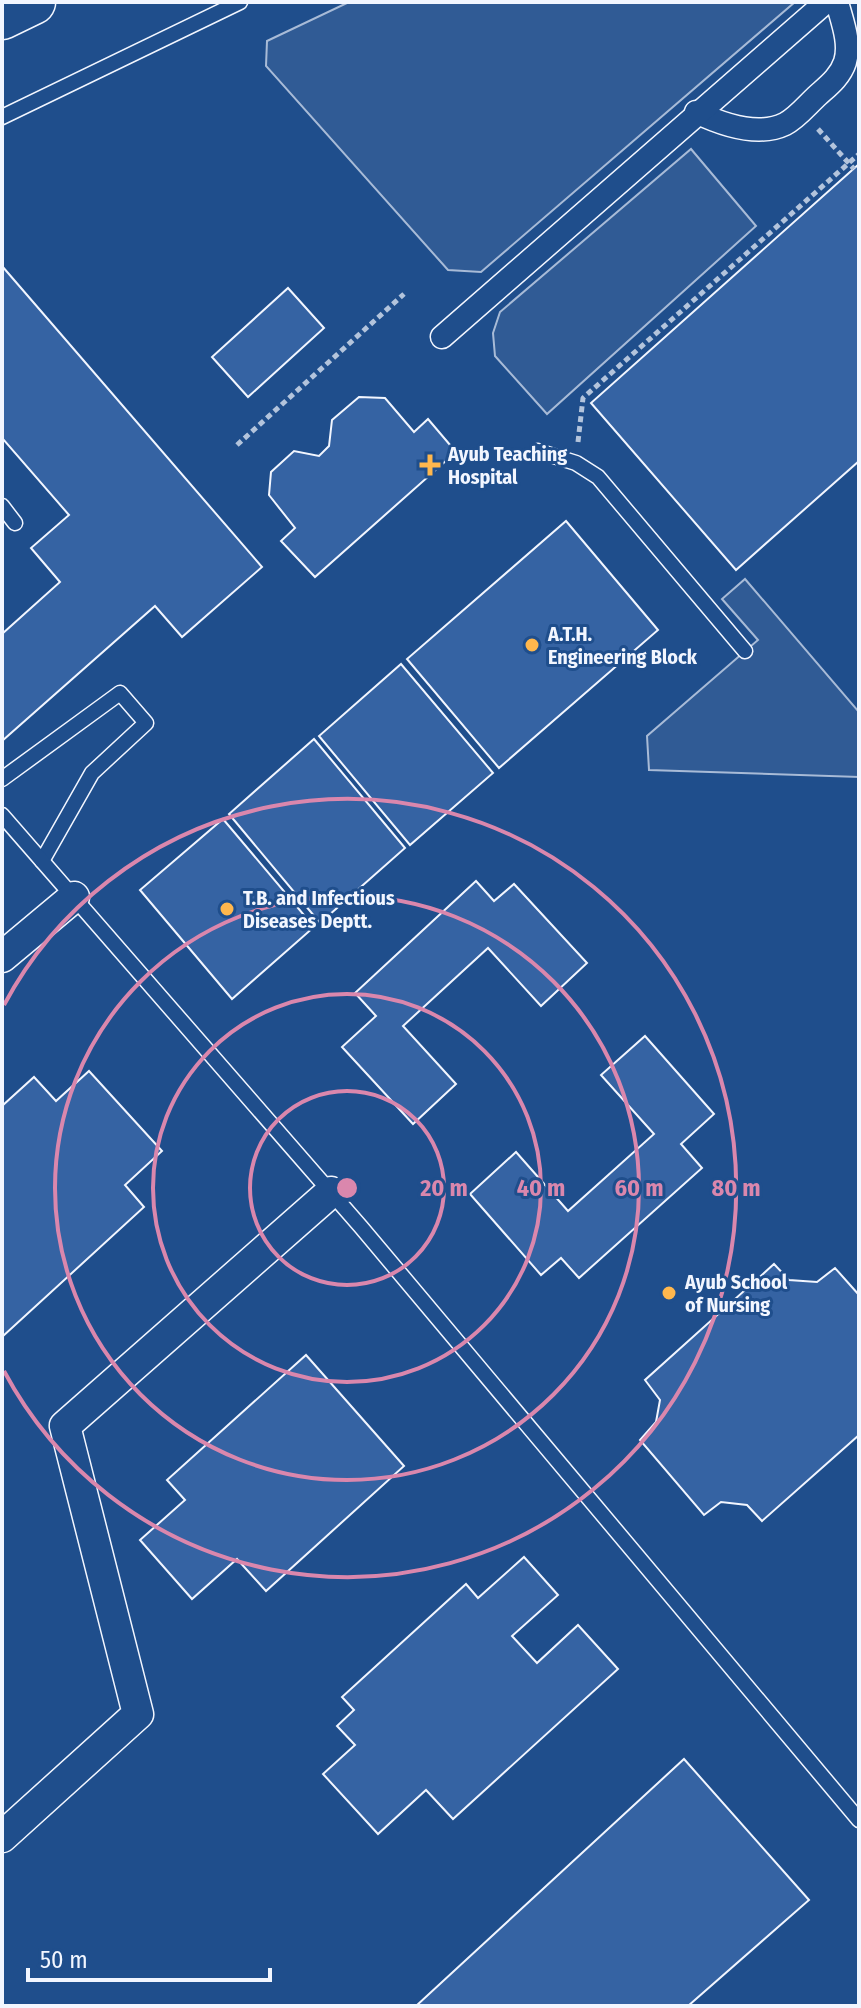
<svg xmlns="http://www.w3.org/2000/svg" width="861" height="2008" viewBox="0 0 861 2008" font-family="'Fira Sans Condensed',sans-serif">
<style>
.built{fill:#305b95;stroke:#a8bbd7;stroke-width:2}
.building{fill:#3563a3;stroke:#f2f6ff;stroke-width:2}
.lines{fill:none;stroke-linecap:round;stroke-linejoin:round}
.service-casing{stroke:#f2f6ff;stroke-width:17}
.pedestrian-casing{stroke:#f2f6ff;stroke-width:25}
.minor-casing{stroke:#f2f6ff;stroke-width:33}
.trunk-casing{stroke:#f2f6ff;stroke-width:47}
.path{stroke:#b3c4dc;stroke-width:5;stroke-dasharray:6 4;stroke-linecap:butt}
.service{stroke:#1f4e8c;stroke-width:14}
.pedestrian{stroke:#1f4e8c;stroke-width:22}
.minor{stroke:#1f4e8c;stroke-width:30}
.trunk{stroke:#1f4e8c;stroke-width:44}
.ring{fill:none;stroke:#da87ad;stroke-width:4}
.poi-dot{fill:#ffb74d;stroke:#1f4e8c;stroke-width:3}
.labels{text-anchor:middle;stroke-width:6;stroke-linejoin:round;paint-order:stroke}
.poi-label{font-size:20px;font-weight:bold;fill:#f2f6ff;stroke:#1f4e8c;text-anchor:start}
.centre{fill:#da87ad;stroke:#1f4e8c;stroke-width:4}
.ring-label{font-size:24px;text-anchor:middle;font-weight:bold;fill:#da87ad;stroke:#1f4e8c;stroke-width:6;stroke-linejoin:round;paint-order:stroke}
</style>
<rect width="100%" height="100%" fill="#1f4e8c"/>
<g class="built">
<polygon points="349,2 795,2 481,272 448,270 266,66 267,41"/>
<polygon points="691,149 756,226 547,414 495,356 493,333 500,312"/>
<polygon points="745,579 859,712 859,777 649,770 647,736 758,640 722,599"/>
</g>
<g class="building">
<polygon points="859,164 859,461 736,570 591,403"/>
<polygon points="2,266 262,567 182,637 155,606 2,741 2,634 60,582 31,548 69,515 2,438"/>
<polygon points="288,288 324,328 248,397 212,357"/>
<polygon points="359,397 385,398 414,432 428,419 456,452 315,577 281,541 295,528 269,495 271,472 294,451 319,456 329,446 332,420"/>
<polygon points="566,521 658,630 499,768 407,659"/>
<polygon points="401,664 493,773 410,845 319,736"/>
<polygon points="314,739 405,848 320,923 229,814"/>
<polygon points="223,819 314,927 232,999 140,890"/>
<polygon points="476,881 494,901 514,884 587,963 541,1006 488,948 403,1026 456,1084 413,1124 342,1047 376,1016 355,993"/>
<polygon points="645,1036 714,1114 681,1144 702,1168 579,1278 561,1258 541,1275 470,1194 516,1152 568,1211 654,1134 601,1075"/>
<polygon points="89,1071 162,1151 125,1185 144,1207 2,1337 2,1106 34,1077 56,1101"/>
<polygon points="774,1264 789,1280 817,1282 835,1268 859,1295 859,1435 762,1521 747,1505 721,1502 704,1515 640,1440 656,1422 660,1400 645,1380"/>
<polygon points="306,1355 404,1466 266,1591 237,1559 192,1599 140,1540 185,1500 167,1480"/>
<polygon points="524,1557 558,1595 512,1636 537,1663 578,1625 618,1669 453,1819 426,1790 378,1834 323,1774 355,1745 337,1726 354,1710 342,1697 466,1584 478,1598"/>
<polygon points="684,1759 809,1900 688,2006 416,2006"/>
</g>
<g class="lines">
<defs>
<g id="service">
<polyline points="2,117 240,2"/>
<polyline points="538,451 576,463 598,477 745,651"/>
<polyline points="2,506 15,523"/>
<polyline points="2,779 120,693 146,723 92,773 42,861"/>
<polyline points="2,815 361,1227 859,1820"/>
</g>
<g id="pedestrian">
<path d="M696,112C721,124 758,137 785,124C797,118 808,104 818,95C828,86 840,77 845,62C851,43 842,21 837,2"/>
<polyline points="442,337 826,2"/>
</g>
<g id="minor">
<polyline points="2,957 74,897"/>
<polyline points="2,1837 138,1714 65,1426 331,1192"/>
</g>
<polyline id="trunk" points="2,17 33,2"/>
</defs>
<use href="#service" class="service-casing"/>
<use href="#pedestrian" class="pedestrian-casing"/>
<use href="#minor" class="minor-casing"/>
<use href="#trunk" class="trunk-casing"/>
<g class="path">
<polyline points="818,129 854,169"/>
<polyline points="578,442 583,398 859,154"/>
<polyline points="237,445 404,294"/>
</g>
<use href="#service" class="service"/>
<use href="#pedestrian" class="pedestrian"/>
<use href="#minor" class="minor"/>
<use href="#trunk" class="trunk"/>
</g>
<g class="ring">
<circle cx="347" cy="1188" r="97"/>
<circle cx="347" cy="1188" r="194"/>
<circle cx="347" cy="1188" r="292"/>
<path d="M4 1005A389 389 0 1 1 4 1371"/>
</g>
<g class="poi-dot">
<path d="M426 453h8v8h8v8h-8v8h-8v-8h-8v-8h8z"/>
<circle cx="532" cy="645" r="8"/>
<circle cx="227" cy="909" r="8"/>
<circle cx="669" cy="1293" r="8"/>
</g>
<g class="labels">
<g class="poi-label">
<text x="448" y="461">Ayub Teaching<tspan x="448" dy="23">Hospital</tspan></text>
<text x="548" y="641">A.T.H.<tspan x="548" dy="23">Engineering Block</tspan></text>
<text x="243" y="905">T.B. and Infectious<tspan x="243" dy="23">Diseases Deptt.</tspan></text>
<text x="685" y="1289">Ayub School<tspan x="685" dy="23">of Nursing</tspan></text>
</g>
</g>
<circle cx="347" cy="1188" r="12" class="centre"/>
<g class="ring-label">
<text x="444" y="1196">20 m</text>
<text x="541" y="1196">40 m</text>
<text x="639" y="1196">60 m</text>
<text x="736" y="1196">80 m</text>
</g>
<rect width="861" height="2008" fill="none" stroke="#f2f6ff" stroke-width="8"/>
<path d="M28 1968v12h242v-12" fill="none" stroke="#f2f6ff" stroke-width="4"/>
<text x="40" y="1968" font-size="24" fill="#f2f6ff" stroke="#1f4e8c" stroke-width="6" paint-order="stroke">50 m</text>
</svg>
